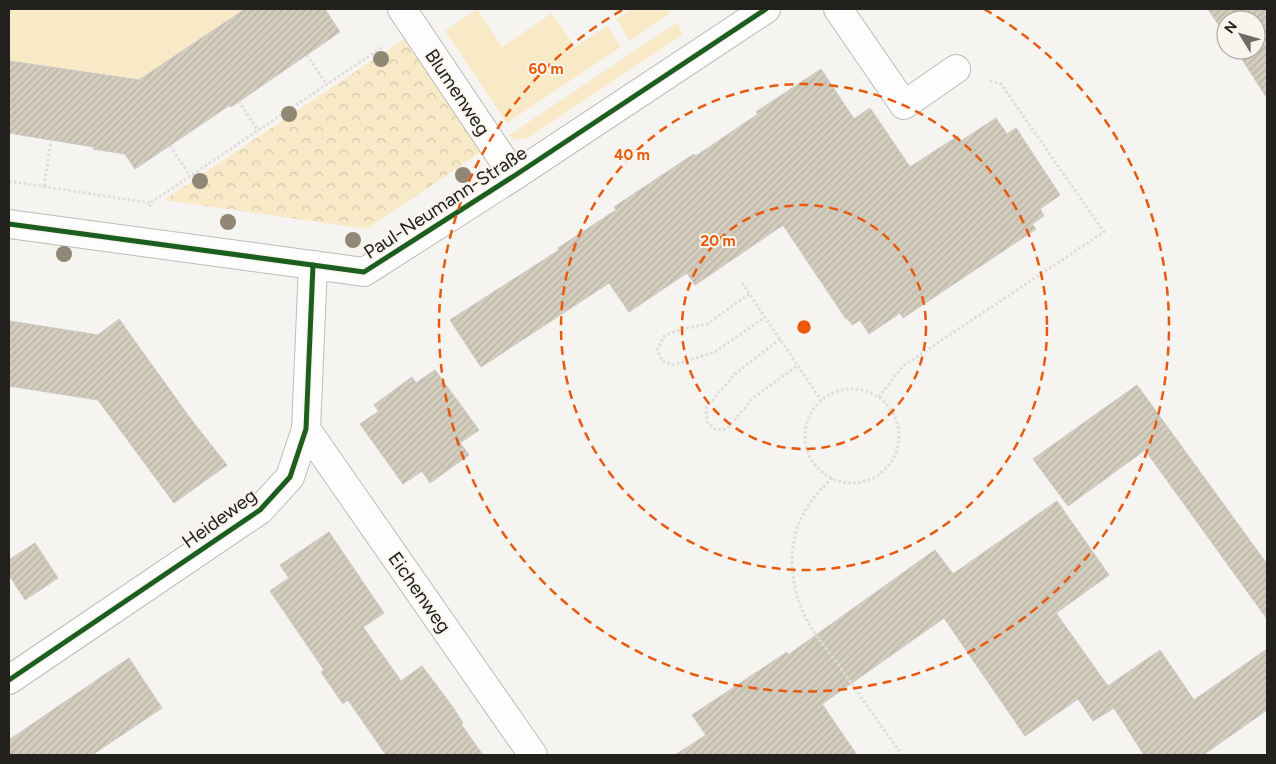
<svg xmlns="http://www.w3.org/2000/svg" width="1276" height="764" viewBox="0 0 1276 764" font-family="Figtree,sans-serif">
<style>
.green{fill:#f8e9c7}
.park{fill:url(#park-crowns)}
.building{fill:url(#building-hatch);stroke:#c9c8c5}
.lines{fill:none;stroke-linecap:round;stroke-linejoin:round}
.minor-casing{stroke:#bebcb9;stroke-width:30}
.path{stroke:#dddddc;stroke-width:3;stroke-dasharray:2.5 2.5;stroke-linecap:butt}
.minor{stroke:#fefdfd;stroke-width:28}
.cycleway-casing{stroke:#f9f5ed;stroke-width:8}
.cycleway{stroke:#1b5e20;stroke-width:5}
.tree{fill:#908875}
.ring{fill:none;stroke:#e8590c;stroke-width:2.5;stroke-dasharray:9 6}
.labels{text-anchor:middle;stroke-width:4;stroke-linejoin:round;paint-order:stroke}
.street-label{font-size:19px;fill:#22211e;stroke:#f9f5ed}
.centre{fill:#e8590c;stroke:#f9f5ed;stroke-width:2.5}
.ring-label{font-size:15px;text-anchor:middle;font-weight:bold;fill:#e8590c;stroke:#f9f5ed;stroke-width:4;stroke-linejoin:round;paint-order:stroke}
</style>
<defs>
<pattern id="park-crowns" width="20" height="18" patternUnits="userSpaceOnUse" patternTransform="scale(1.25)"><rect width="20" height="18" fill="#f8e9c7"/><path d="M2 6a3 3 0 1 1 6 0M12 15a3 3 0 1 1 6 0" fill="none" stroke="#d4c8aa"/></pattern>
<pattern id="building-hatch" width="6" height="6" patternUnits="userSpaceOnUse" patternTransform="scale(1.25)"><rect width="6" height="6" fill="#d4cdbe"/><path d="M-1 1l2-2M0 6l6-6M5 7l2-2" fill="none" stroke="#b6b0a3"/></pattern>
</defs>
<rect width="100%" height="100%" fill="#f6f4f0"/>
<g class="green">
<polygon points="9,9 259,9 260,10 234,16 219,26 224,33 176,55 161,66 165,73 141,90 36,65 9,61"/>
<polygon points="477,9 502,47 552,13 575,47 607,26 621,47 507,123 445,31"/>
<polygon points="632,9 667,9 670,13 630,41 616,19"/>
<polygon points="678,22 682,35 528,138 517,140 508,136"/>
</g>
<polygon class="park" points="404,39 481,152 367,229 164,200"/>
<g class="building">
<polygon points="245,9 325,9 340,32 231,107 230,105 135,169 125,154 93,149 94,147 9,133 9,61 139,80"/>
<polygon points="1208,9 1267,9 1267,98 1236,50 1256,50 1256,20 1226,20 1226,36"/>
<polygon points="821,69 854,119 870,108 910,167 958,136 961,141 996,118 1007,134 1016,128 1060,195 1040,209 1044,216 1032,224 1036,229 903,318 900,313 869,334 860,320 852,325 847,318 846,319 783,225 695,285 687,273 629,312 609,283 481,367 450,320 559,250 558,248 616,210 614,207 694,154 696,156 758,114 756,112"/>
<polygon points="119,319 190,418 227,465 174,503 98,400 9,386 9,321 98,335"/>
<polygon points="435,370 479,430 460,443 469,455 430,483 422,471 403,484 360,424 379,411 374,405 412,377 416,383"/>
<polygon points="1137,385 1267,564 1267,619 1145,450 1068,506 1033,459"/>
<polygon points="1057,501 1109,575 1056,613 1108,686 1160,650 1194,700 1267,649 1267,710 1203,755 1144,755 1114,708 1093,721 1078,699 1025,736 944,618 822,704 857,755 675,755 706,735 692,715 787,652 788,655 935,550 953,574"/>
<polygon points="329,532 384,613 363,627 401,681 422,666 452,706 463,723 461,724 483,755 386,755 348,700 343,704 321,672 324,670 270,591 289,578 280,565"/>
<polygon points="35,543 58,578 25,600 9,575 9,560"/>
<polygon points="129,658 162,708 92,755 9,755 9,740"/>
</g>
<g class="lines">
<defs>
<g id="minor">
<polyline points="402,9 514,176"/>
<polyline points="838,9 904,105 956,69"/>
<polyline points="9,224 364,272 514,176 766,9"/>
<polyline points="306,429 533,755"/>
<polyline points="9,680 260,510 290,477 306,429 313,265"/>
</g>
</defs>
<use href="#minor" class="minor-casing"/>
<g class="path">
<polyline points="307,55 327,85"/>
<polyline points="239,101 258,131"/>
<polyline points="170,146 190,176"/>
<polyline points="9,181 150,203"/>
<polyline points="44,186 51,141"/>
<polyline points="150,207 150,203 384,46"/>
<polyline points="742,283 821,400"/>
<polyline points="749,294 707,324 682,329 664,336 657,350 662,361 672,365 715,352 765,317"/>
<polyline points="780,339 735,374 706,408 707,422 716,430 727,429 753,398 798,365"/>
<circle cx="852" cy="436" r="47"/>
<polyline points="879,397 903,366 1104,232 1001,84 988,80"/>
<path d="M832,478C822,488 812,498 805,511C785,545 790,591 809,624C819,640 832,656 843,671C862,699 882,727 902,755"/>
</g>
<use href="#minor" class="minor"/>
<defs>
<g id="cycleway">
<polyline points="9,224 364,272 514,176 766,9"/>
<polyline points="9,680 260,510 290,477 306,429 313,265"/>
</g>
</defs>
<use href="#cycleway" class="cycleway-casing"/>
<use href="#cycleway" class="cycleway"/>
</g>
<g class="tree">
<circle cx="381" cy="59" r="8"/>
<circle cx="289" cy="114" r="8"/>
<circle cx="463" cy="175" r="8"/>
<circle cx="200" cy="181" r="8"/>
<circle cx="228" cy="222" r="8"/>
<circle cx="353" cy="240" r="8"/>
<circle cx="64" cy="254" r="8"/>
</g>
<g class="ring">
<circle cx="804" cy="327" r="122"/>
<circle cx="804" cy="327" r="243"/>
<path d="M984 9A365 365 0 1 1 624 9"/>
</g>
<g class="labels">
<g class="street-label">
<text transform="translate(458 92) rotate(56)" y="7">Blumenweg</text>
<text transform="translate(445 202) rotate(-33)" y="7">Paul-Neumann-Straße</text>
<text transform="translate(219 518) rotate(-36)" y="7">Heideweg</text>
<text transform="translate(420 592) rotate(55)" y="7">Eichenweg</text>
</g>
</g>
<circle cx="804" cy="327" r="8" class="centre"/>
<g class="ring-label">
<text x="546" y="74">60 m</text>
<text x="632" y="160">40 m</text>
<text x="718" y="246">20 m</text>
</g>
<rect width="1276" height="764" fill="none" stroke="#22211e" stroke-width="20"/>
<g transform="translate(1241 35) rotate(307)"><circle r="24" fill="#f9f5ed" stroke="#a3a09a"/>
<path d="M0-4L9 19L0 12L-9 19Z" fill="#6c6b68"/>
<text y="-8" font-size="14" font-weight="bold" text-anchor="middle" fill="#22211e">N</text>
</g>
</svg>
